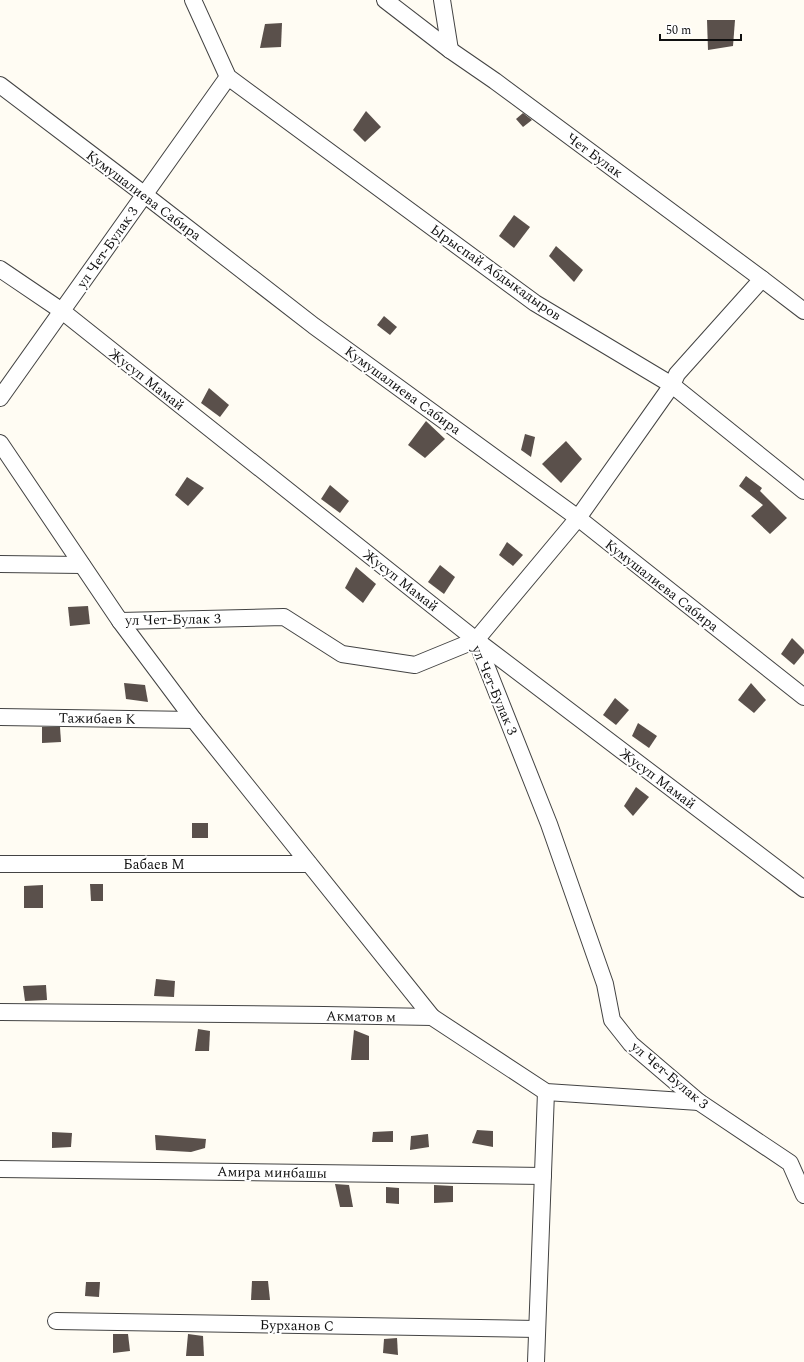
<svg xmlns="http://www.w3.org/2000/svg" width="804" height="1362" viewBox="0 0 804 1362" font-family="Spectral,serif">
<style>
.building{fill:#5a504b}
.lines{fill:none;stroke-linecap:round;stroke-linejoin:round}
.minor-casing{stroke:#434343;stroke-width:18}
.minor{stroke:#fff;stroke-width:16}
.labels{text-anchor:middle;stroke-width:4;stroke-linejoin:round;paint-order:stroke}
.street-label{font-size:14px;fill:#101010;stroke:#fff}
</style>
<rect width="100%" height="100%" fill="#fffcf3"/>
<g class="building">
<polygon points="707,20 735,20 733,46 708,50"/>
<polygon points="282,23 281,47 260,48 265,24"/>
<polygon points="366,111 381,127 365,142 353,130"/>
<polygon points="523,113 532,120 523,127 516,119"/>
<polygon points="514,215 530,227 514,248 499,236"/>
<polygon points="556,246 583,270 574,282 549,256"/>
<polygon points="384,316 397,327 390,335 377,325"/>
<polygon points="209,388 229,405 220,417 201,403"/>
<polygon points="426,421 445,439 425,458 408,445"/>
<polygon points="525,434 535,437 531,457 521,450"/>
<polygon points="566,441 582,459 561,483 542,464"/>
<polygon points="746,476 762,488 760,491 787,518 770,534 751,516 763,505 739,486"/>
<polygon points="187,477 204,488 188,506 175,495"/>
<polygon points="330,485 349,501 340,513 321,499"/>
<polygon points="507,542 523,555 513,566 499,555"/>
<polygon points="440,565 455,577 444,594 428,582"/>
<polygon points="356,567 376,584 363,603 345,588"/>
<polygon points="88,606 90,624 70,626 68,607"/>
<polygon points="792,638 804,650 804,653 794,665 781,654"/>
<polygon points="124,683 145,685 148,702 126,699"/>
<polygon points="751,683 766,700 754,713 738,700"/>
<polygon points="615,698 629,710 616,725 603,715"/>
<polygon points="638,723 657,736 649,748 632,736"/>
<polygon points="42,727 60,727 61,742 42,743"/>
<polygon points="636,787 649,797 633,816 624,806"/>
<rect x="192" y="823" width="16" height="15"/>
<polygon points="90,884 103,884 103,901 91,901"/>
<polygon points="43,885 43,908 24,908 24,886"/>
<polygon points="156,979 175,981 174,997 154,996"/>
<polygon points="46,985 47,1000 25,1001 23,986"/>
<polygon points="198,1029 210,1031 209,1051 195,1051"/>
<polygon points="354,1030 369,1036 369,1060 351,1060"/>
<polygon points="477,1130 493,1131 493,1147 472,1143"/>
<polygon points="393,1131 393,1142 372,1142 373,1132"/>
<polygon points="52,1132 72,1133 71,1147 52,1148"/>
<polygon points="428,1134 429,1147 410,1150 411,1136"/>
<polygon points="155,1135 206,1139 205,1148 191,1152 156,1150"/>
<polygon points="335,1184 349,1185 353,1207 340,1207"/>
<polygon points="434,1185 453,1186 453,1202 434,1203"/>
<polygon points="386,1187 399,1188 399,1204 386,1203"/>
<polygon points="252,1281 268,1281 270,1300 251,1300"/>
<polygon points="86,1282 100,1282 99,1297 85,1296"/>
<polygon points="113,1334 128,1334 130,1351 113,1353"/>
<polygon points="188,1334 203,1336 204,1356 186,1356"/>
<polygon points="397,1338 398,1355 383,1353 384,1339"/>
</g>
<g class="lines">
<defs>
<g id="minor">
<polyline points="193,0 228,77 535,303 672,385 804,491"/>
<polyline points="385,0 450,50 495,81 762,279 804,311"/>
<polyline points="442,0 450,50"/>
<polyline points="0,85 145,195 314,326 578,518 804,697"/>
<polyline points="0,269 62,311 476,640 804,889"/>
<polyline points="0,398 228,77"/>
<polyline points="0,443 120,621 284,617 342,654 415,665 476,640 549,824 605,984 612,1020 631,1044 699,1102 790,1163 804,1195"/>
<polyline points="0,564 82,565"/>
<polyline points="120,621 194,720 432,1017"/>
<polyline points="476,640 578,518 672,385 677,374 762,279"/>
<polyline points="0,717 194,720"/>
<polyline points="0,864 309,864"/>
<polyline points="0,1012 324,1015 432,1017 546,1092 699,1102"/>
<polyline points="0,1169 543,1176"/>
<polyline points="56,1321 537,1329"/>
<polyline points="536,1362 546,1092"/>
</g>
</defs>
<use href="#minor" class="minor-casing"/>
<use href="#minor" class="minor"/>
</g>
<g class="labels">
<g class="street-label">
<text transform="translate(595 155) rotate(36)" y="5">Чет Булак</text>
<text transform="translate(144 195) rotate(37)" y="5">Кумушалиева Сабира</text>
<text transform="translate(107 247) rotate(-55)" y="5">ул Чет-Булак 3</text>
<text transform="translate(496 272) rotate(35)" y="5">Ырыспай Абдыкадыров</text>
<text transform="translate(147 379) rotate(38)" y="5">Жусуп Мамай</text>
<text transform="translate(403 390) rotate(36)" y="5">Кумушалиева Сабира</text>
<text transform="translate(401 580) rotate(38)" y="5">Жусуп Мамай</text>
<text transform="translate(662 585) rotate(38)" y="5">Кумушалиева Сабира</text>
<text transform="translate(173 619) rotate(-1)" y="5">ул Чет-Булак 3</text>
<text transform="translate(495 690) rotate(67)" y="5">ул Чет-Булак 3</text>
<text transform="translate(97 718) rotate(1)" y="5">Тажибаев К</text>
<text transform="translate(658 778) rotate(37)" y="5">Жусуп Мамай</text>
<text x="154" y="869">Бабаев М</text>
<text transform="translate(361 1016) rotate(1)" y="5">Акматов м</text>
<text transform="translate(670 1075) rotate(40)" y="5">ул Чет-Булак 3</text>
<text transform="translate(272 1172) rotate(1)" y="5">Амира минбашы</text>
<text transform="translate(297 1325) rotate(1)" y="5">Бурханов С</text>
</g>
</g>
<path d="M660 34v6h81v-6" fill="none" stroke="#101010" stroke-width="2"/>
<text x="666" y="34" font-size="12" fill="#101010" stroke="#ffffff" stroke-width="3" paint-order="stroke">50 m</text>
</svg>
